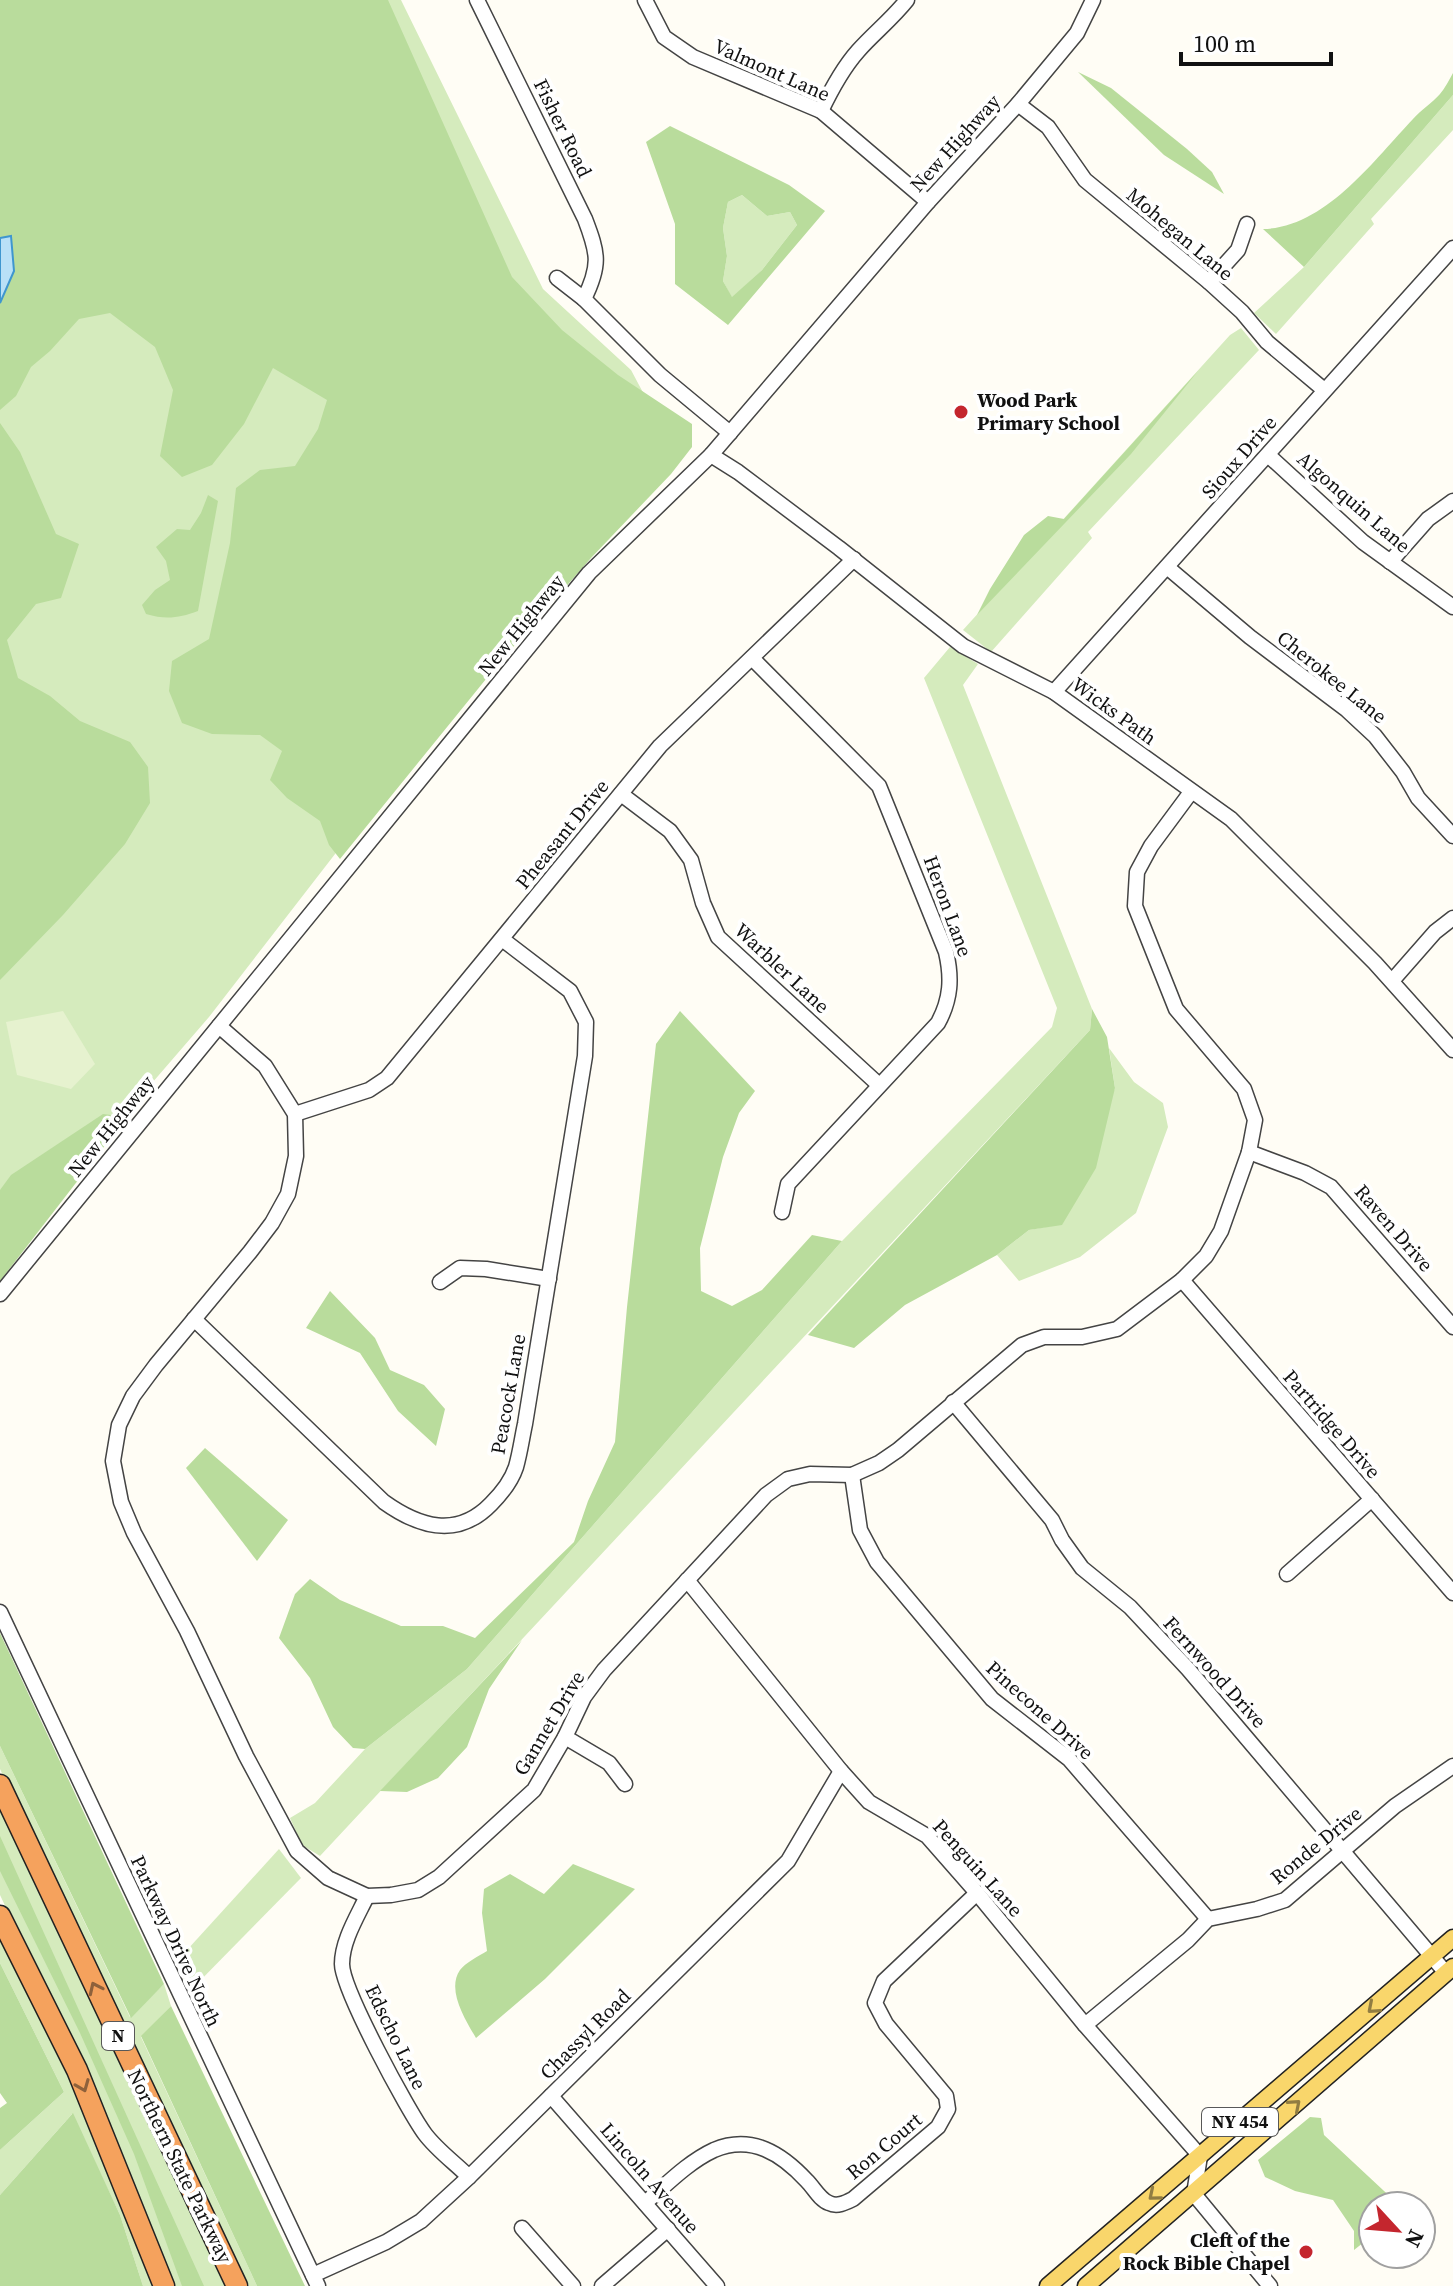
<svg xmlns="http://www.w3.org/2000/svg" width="1453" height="2286" viewBox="0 0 1453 2286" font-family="'Source Serif 4',serif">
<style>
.green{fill:#d5ebbd}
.forest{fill:#b9dc9c;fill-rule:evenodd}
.pitch{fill:#e6f2cf}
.water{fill:#b9e0f7;stroke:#3f96cf;stroke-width:2}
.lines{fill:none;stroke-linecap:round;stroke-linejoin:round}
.minor-casing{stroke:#444;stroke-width:17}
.major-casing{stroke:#222;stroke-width:19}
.highway-casing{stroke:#222;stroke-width:23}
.minor{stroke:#fff;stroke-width:14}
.major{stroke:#f9d66b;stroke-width:16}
.highway{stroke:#f5a25d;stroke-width:20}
.oneway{stroke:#8e613b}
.oneway2{stroke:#917d42}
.poi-dot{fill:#c4262e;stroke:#fff;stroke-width:3}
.labels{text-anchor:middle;stroke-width:8;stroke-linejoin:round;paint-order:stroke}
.shield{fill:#fff;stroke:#585858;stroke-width:2}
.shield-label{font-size:18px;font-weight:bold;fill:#111}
.street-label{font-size:20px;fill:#111;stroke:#fff}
.poi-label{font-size:20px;font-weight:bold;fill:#111;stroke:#fff;text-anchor:start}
</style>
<rect width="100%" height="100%" fill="#fffdf5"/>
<g class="green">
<polygon points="0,0 401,0 543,289 631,370 663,430 209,1017 0,1259"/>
<polygon points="1453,95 1453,130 1371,219 1374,224 1276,334 1254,313 1304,267"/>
<polygon points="742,195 767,216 790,212 797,225 762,270 732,298 723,281 727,256 723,228 728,202"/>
<polygon points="1241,328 1259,350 1088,532 1092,538 991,652 963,630 1230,335"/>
<polygon points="950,647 978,664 963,685 1092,1009 1090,1030 320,1856 302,1845 290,1818 315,1803 365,1749 467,1669 842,1241 1052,1027 1057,1008 924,678"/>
<polygon points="1109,1048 1134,1082 1163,1103 1168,1127 1136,1213 1080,1257 1019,1281 997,1255 1029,1230 1062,1224 1115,1088"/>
<polygon points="0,1746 130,2017 164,1984 171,2006 141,2037 257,2286 249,2286 176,2131 116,2016 0,1769"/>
<polygon points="0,1802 227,2286 173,2286 101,2108 0,1895"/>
<polygon points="279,1849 301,1878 189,1992 177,1961"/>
<polygon points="0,1932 129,2207 157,2286 143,2286 120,2215 72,2114 0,2195 0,2150 64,2092 0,1963"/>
</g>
<g class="forest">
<polygon points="0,0 388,0 512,277 562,330 618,375 692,424 692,447 671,474 591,558 499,663 340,859 329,845 320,821 287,798 270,780 282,751 260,735 212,734 182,723 169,691 172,661 209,639 230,543 236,488 260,470 295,466 318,429 327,400 273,368 244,424 212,465 182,477 160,456 173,390 155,347 110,313 79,319 50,351 31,367 16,396 0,410"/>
<polygon points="1078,72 1111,88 1187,149 1212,172 1224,194 1164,155"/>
<path d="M1453,73V95L1304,267L1263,229C1325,228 1374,160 1413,119C1421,110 1432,103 1440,94C1445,88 1449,80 1453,73Z"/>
<path d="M670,126L789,185L825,211L728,325L675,284V224L646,142ZM742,195L767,216L790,212L797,225L762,270L732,297L723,281L727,256L723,228L728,202Z"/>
<polygon points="1198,371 1131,454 977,615 990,589 1024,535 1048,516 1064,519"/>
<polygon points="0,423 20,452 56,534 79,544 61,598 36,604 7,640 18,678 50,696 80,721 130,742 148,767 150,803 125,844 63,915 0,980"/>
<path d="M208,495L218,501L198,611C179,618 166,620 146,614L142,605L155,590L170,580L166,561L156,547L177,529L190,530L201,513Z"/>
<polygon points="1092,1009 1107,1037 1115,1088 1096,1168 1062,1225 1029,1230 997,1255 905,1305 854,1348 808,1335 1090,1030"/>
<polygon points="680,1011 755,1091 739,1113 723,1157 700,1248 701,1291 732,1306 762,1290 812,1235 842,1241 467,1669 365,1749 353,1748 333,1727 310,1678 279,1638 295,1594 310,1579 340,1600 401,1626 443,1626 475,1638 574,1542 588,1501 615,1442 627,1307 656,1044"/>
<polygon points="103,1114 127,1117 0,1281 0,1190 11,1175"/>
<polygon points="330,1291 375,1338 390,1370 424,1385 445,1409 436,1446 398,1411 360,1353 306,1328"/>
<polygon points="205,1448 288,1520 257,1561 186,1468"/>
<polygon points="0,1633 164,1984 131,2018 0,1746"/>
<polygon points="522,1640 489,1689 467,1747 438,1778 407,1792 380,1791"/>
<polygon points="0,1836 204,2286 182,2286 134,2154 80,2033 0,1871"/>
<path d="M573,1864L635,1889L545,1979L476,2038C466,2021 446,1990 460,1970C465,1963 479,1956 487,1951L482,1913L484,1889L510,1874L544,1894Z"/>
<polygon points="0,1963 64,2092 0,2150 0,2108 7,2103 0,2093"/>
<polygon points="171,2006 305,2286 257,2286 141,2036"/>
<polygon points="73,2113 120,2215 143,2286 0,2286 0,2195"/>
<polygon points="1310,2117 1321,2118 1324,2135 1398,2204 1398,2206 1373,2206 1373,2235 1354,2250 1354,2231 1333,2200 1295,2191 1265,2177 1258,2160"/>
</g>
<polygon class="pitch" points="63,1011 95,1064 71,1089 17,1075 6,1022"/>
<polygon class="water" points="11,236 14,271 0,303 0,238"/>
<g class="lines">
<defs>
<g id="minor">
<path d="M477,0L585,219C598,253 601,265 584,299"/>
<polyline points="645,0 664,37 693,57 821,111 928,202"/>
<polyline points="1018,104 1048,127 1085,180 1209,282 1242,312 1267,342 1323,389"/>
<path d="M821,111C831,90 842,69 858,51C874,33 892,19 907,0"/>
<polyline points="557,278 584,299 660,375 730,433"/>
<polyline points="1209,282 1238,250 1247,224"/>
<polyline points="711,455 738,472 839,548 963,646 1054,692 1231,819 1375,963 1453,1050"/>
<polyline points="1268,455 1363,542 1453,607"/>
<polyline points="1390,562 1428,519 1453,501"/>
<polyline points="1167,567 1250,637 1347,710 1375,736 1403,772 1418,798 1453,836"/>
<path d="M752,658L879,786L946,952C952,978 951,999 938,1023L788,1184L782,1212"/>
<polyline points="1054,692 1453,248"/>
<polyline points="621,794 670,831 691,860 703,903 718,937 879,1085"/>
<polyline points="1392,981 1435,932 1453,918"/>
<polyline points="219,1026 265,1066 295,1114 296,1156 288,1194 272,1223 250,1252 156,1365 133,1396 119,1425 113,1461 121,1502 134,1533 187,1631 246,1756 297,1851 328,1878 367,1896 391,1895 418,1890 439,1877 534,1790 565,1737 584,1697 604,1670 766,1495 788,1479 810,1474 852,1475 879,1463 898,1450 1022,1345 1044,1337 1082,1337 1117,1329 1182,1280 1206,1256 1221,1231 1249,1152 1255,1120 1244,1089 1176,1009 1135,906 1137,872 1151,846 1191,792"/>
<polyline points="295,1114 369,1090 387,1078 660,746 854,559"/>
<polyline points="1249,1152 1305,1173 1331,1187 1453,1327"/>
<polyline points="1182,1280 1453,1593"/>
<polyline points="440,1282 460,1268 486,1269 549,1279"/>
<polyline points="0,1294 589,573 711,455 928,202 1018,104 1077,33 1093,0"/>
<path d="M194,1319L384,1502C419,1527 457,1539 491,1504C502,1493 511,1482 516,1467C520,1453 522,1438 525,1424L585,1056L586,1022L570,991L502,939"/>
<polyline points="953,1402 1052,1520 1062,1540 1082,1568 1130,1607 1188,1669 1446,1973"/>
<polyline points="852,1475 860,1530 877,1562 992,1699 1069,1759 1208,1919"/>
<polyline points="1287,1574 1372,1499"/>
<polyline points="687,1580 841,1771 869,1802 927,1836 977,1893 1085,2025 1200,2156 1194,2194 1270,2286"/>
<polyline points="0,1612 318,2286"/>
<polyline points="565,1737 609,1763 625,1784"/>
<path d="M367,1896C357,1917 342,1941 342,1964C342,1989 408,2111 425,2134C437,2150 455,2163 469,2177"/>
<polyline points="1085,2025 1188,1940 1208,1919 1257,1909 1285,1900 1395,1806 1453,1766"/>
<polyline points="551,2096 717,2286"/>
<path d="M645,2203C666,2185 688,2162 714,2150C752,2134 782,2154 807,2181C814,2188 820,2200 829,2203C837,2207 845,2203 853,2199L938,2127L948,2109L946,2096L886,2024L875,2003L884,1981L977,1893"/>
<polyline points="522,2228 573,2286"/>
<polyline points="313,2275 386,2242 421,2221 469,2177 788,1861 841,1771"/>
<polyline points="602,2286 668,2229"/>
</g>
<g id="major">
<polyline points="1048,2286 1453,1938"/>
<polyline points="1086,2286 1453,1967"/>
</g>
<g id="highway">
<polyline points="0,1785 237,2286"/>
<polyline points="0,1916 77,2070 164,2286"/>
</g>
</defs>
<use href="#minor" class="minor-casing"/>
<use href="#major" class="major-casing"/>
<use href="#highway" class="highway-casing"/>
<use href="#minor" class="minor"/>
<use href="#major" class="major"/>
<use href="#highway" class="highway"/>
</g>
<defs><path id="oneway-chevron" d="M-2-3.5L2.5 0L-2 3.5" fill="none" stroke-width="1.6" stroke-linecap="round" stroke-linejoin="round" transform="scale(2)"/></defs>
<g class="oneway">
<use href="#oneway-chevron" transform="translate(95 1988) rotate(-115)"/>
<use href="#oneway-chevron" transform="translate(83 2086) rotate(68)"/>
</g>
<g class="oneway2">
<use href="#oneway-chevron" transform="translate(1373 2008) rotate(139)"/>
<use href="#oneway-chevron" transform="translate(1295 2105) rotate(-41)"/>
<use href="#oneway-chevron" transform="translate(1154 2195) rotate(140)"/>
</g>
<g class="poi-dot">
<circle cx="961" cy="412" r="8"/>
<circle cx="1306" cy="2252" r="8"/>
</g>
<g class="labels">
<g class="shield">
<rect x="102" y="2022" width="32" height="28" rx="6"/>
<rect x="1202" y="2108" width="76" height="28" rx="6"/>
</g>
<g class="shield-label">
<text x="118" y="2042">N</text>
<text x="1240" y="2128">NY 454</text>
</g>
<g class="street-label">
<text transform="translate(772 70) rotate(24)" y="7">Valmont Lane</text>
<text transform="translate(563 128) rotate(64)" y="7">Fisher Road</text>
<text transform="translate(955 143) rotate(-48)" y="7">New Highway</text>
<text transform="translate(1180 234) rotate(40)" y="7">Mohegan Lane</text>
<text transform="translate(1239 457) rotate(-49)" y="7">Sioux Drive</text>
<text transform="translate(1354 502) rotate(41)" y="7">Algonquin Lane</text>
<text transform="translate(521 625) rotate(-51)" y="7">New Highway</text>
<text transform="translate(1332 677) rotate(39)" y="7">Cherokee Lane</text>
<text transform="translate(1114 711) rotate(36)" y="7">Wicks Path</text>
<text transform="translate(562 834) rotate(-51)" y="7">Pheasant Drive</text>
<text transform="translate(948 906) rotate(70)" y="7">Heron Lane</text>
<text transform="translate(782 968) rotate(43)" y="7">Warbler Lane</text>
<text transform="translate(111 1126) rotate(-51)" y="7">New Highway</text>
<text transform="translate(1394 1228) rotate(49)" y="7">Raven Drive</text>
<text transform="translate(508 1394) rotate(-80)" y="7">Peacock Lane</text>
<text transform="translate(1332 1424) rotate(49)" y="7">Partridge Drive</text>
<text transform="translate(1215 1672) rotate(48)" y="7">Fernwood Drive</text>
<text transform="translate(1040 1710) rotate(42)" y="7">Pinecone Drive</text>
<text transform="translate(549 1723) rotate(-59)" y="7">Gannet Drive</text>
<text transform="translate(1316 1845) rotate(-39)" y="7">Ronde Drive</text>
<text transform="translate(978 1868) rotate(48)" y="7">Penguin Lane</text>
<text transform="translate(176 1941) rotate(65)" y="7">Parkway Drive North</text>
<text transform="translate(585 2034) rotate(-45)" y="7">Chassyl Road</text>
<text transform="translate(396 2037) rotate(64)" y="7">Edscho Lane</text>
<text transform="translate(884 2146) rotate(-40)" y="7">Ron Court</text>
<text transform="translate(180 2166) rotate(64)" y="7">Northern State Parkway</text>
<text transform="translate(650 2178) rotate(49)" y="7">Lincoln Avenue</text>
</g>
<g class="poi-label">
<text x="977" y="407">Wood Park<tspan x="977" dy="23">Primary School</tspan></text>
<text x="1290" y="2247" text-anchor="end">Cleft of the<tspan x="1290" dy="23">Rock Bible Chapel</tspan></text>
</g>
</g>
<g transform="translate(1397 2230) rotate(116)"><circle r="38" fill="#ffffff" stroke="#a0a0a0" stroke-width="2"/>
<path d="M0-6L14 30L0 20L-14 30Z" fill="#c4262e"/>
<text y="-12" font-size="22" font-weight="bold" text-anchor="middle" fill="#111111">N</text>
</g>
<path d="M1181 52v12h150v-12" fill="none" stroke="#111111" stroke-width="4"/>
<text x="1193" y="52" font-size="24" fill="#111111" stroke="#ffffff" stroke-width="6" paint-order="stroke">100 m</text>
</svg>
